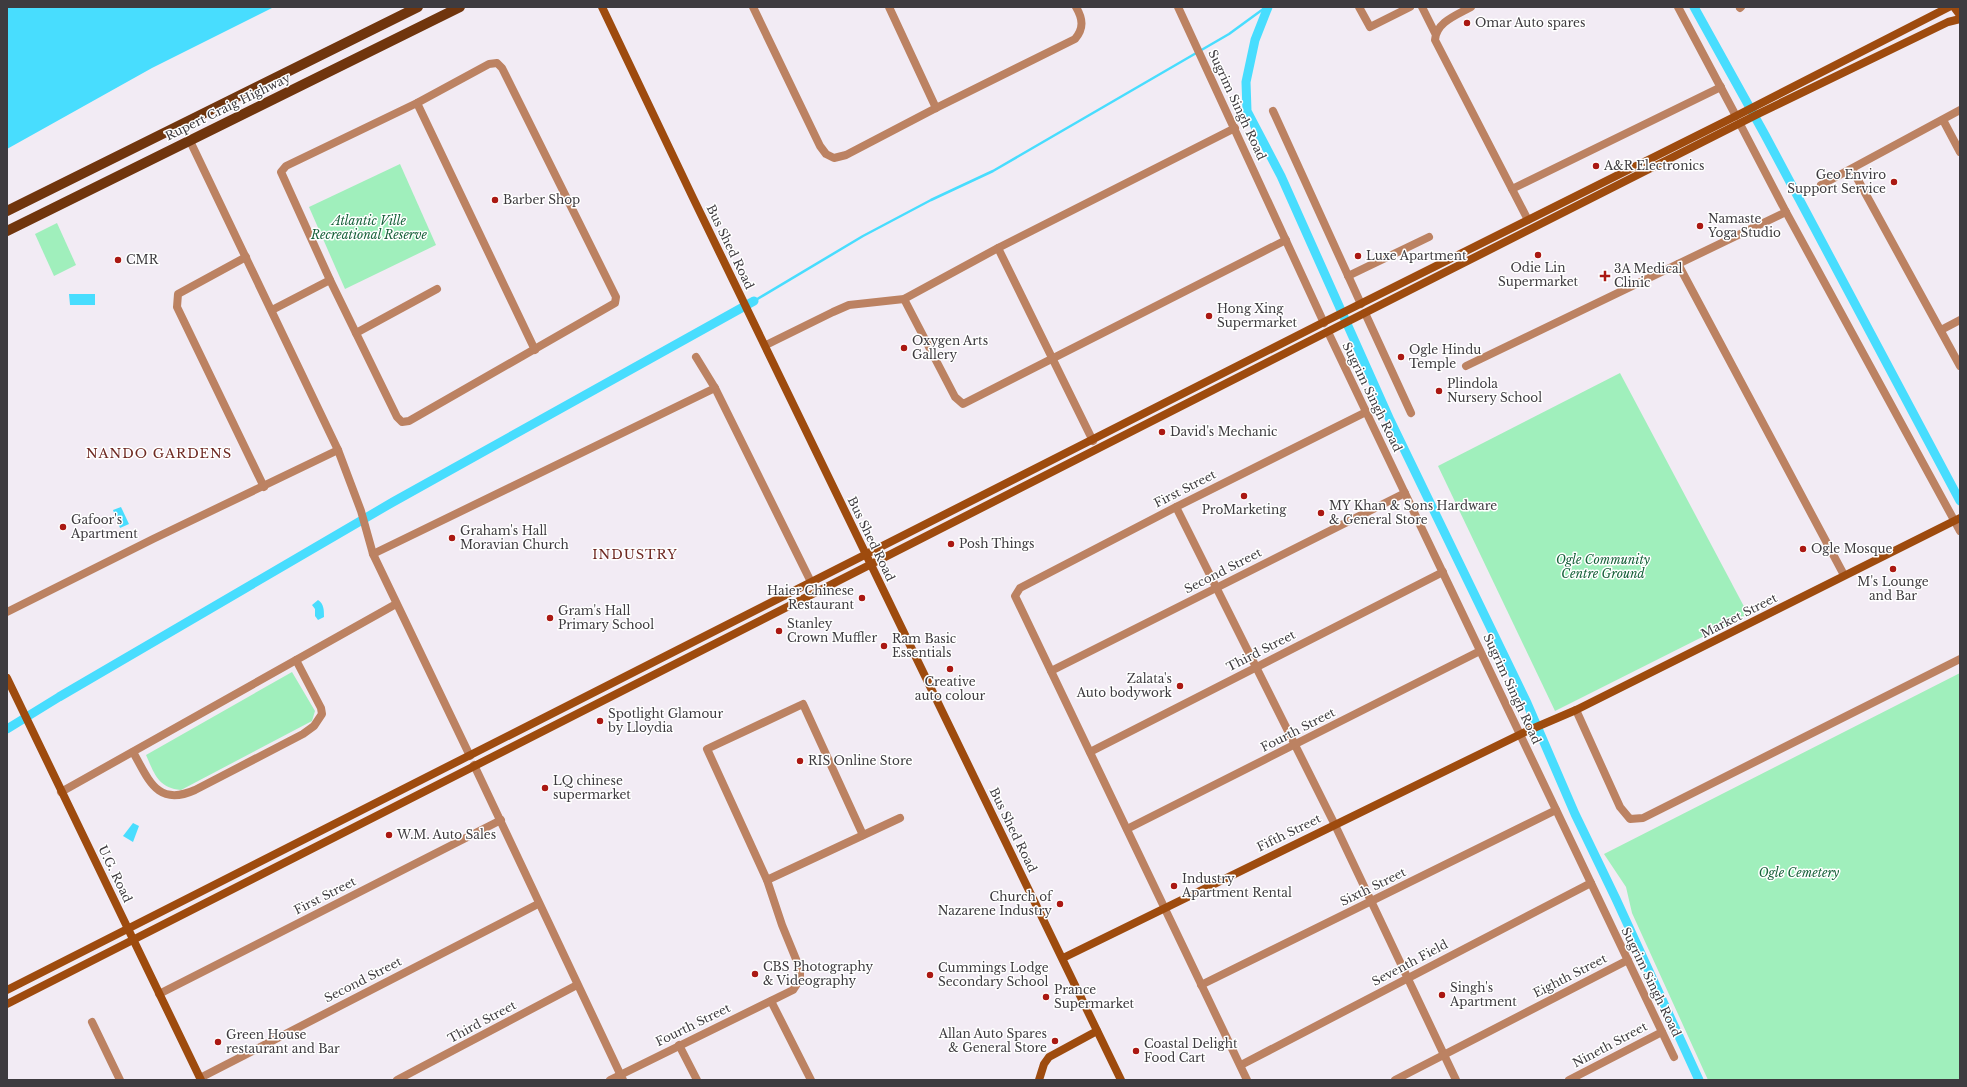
<svg xmlns="http://www.w3.org/2000/svg" width="1967" height="1087" viewBox="0 0 1967 1087" font-family="'Libre Baskerville',serif">
<style>
.green{fill:#a0efbc}
.water{fill:#48ddfe}
.lines{fill:none;stroke-linecap:round;stroke-linejoin:round}
.stream{stroke:#48ddfe;stroke-width:2.5}
.canal{stroke:#48ddfe;stroke-width:9}
.street{stroke:#bc8262;stroke-width:8}
.secondary{stroke:#9e4b0e;stroke-width:8}
.primary{stroke:#70350d;stroke-width:10}
.poi-dot{fill:#aa1812;stroke:#fff;stroke-width:1.5}
.labels{text-anchor:middle;stroke-width:3;stroke-linejoin:round;paint-order:stroke}
.poi-label{font-size:12px;fill:#3e3b3f;stroke:#fff;text-anchor:start}
.street-label{font-size:12px;fill:#3e3b3f;stroke:#fff}
.park-label{font-size:12px;font-style:italic;fill:#17613a;stroke:#fff}
.neighbourhood-label{font-size:13px;letter-spacing:1px;fill:#6f2a23;stroke:#fff}
</style>
<rect width="100%" height="100%" fill="#f2ebf4"/>
<g class="green">
<polygon points="400,164 436,245 345,289 309,207"/>
<polygon points="57,223 76,265 54,276 35,234"/>
<polygon points="1620,373 1748,614 1555,711 1438,466"/>
<path d="M292,672L315,711L312,721L181,790C158,788 154,773 146,755Z"/>
<polygon points="1960,673 1960,1080 1708,1080 1632,913 1626,887 1604,854"/>
</g>
<g class="water">
<polygon points="7,7 274,7 152,68 7,149"/>
<polygon points="69,294 95,294 95,305 70,305"/>
<polygon points="121,507 129,524 120,528 113,510"/>
<path d="M318,600C324,604 324,610 324,617L318,620L315,616V609L312,605Z"/>
<polygon points="133,823 139,826 133,842 123,836"/>
</g>
<g class="lines">
<polyline class="stream" points="754,301 863,236 931,200 993,171 1229,34 1266,7"/>
<g class="canal">
<polyline points="1268,7 1255,40 1246,82 1247,111 1281,176 1390,420 1527,703 1575,814 1616,899 1699,1080"/>
<polyline points="1694,7 1765,135 1960,501"/>
<polyline points="7,729 59,697 393,502 754,301"/>
</g>
<g class="street">
<path d="M753,7L820,146L826,154L834,158L846,155L936,108L1075,39C1084,28 1083,19 1076,7"/>
<polyline points="889,7 936,108"/>
<polyline points="1178,7 1324,323"/>
<polyline points="1359,7 1370,27 1410,7"/>
<polyline points="1422,7 1435,33"/>
<path d="M1471,7C1457,15 1436,22 1435,40L1528,220"/>
<polyline points="1678,7 1736,116"/>
<polyline points="1740,8 1741,7"/>
<polygon points="497,63 502,68 616,297 615,303 409,421 402,422 397,417 330,280 281,172 286,166 417,103 489,64"/>
<polyline points="417,103 535,350"/>
<polyline points="1273,111 1361,304"/>
<polyline points="1943,120 1960,152"/>
<polyline points="1740,124 1786,212 1960,531"/>
<polyline points="190,141 338,450 361,511 373,554 470,756"/>
<polyline points="1852,169 1960,366"/>
<polyline points="1821,185 1960,110"/>
<polyline points="1512,189 1721,87"/>
<polyline points="998,248 1093,441"/>
<polyline points="246,257 178,294 177,307 264,487"/>
<polyline points="1678,264 1844,575"/>
<polyline points="1348,276 1429,237"/>
<polyline points="904,299 955,397 963,404 1286,240"/>
<polyline points="272,310 330,280"/>
<polyline points="1365,313 1411,413"/>
<polyline points="1941,330 1960,320"/>
<polyline points="1328,332 1674,1057"/>
<polyline points="356,333 437,289"/>
<polyline points="766,345 833,312 849,305 904,299 998,248 1235,128"/>
<polyline points="696,357 715,388 811,582"/>
<polyline points="1466,366 1786,212"/>
<polyline points="1176,507 1335,825 1456,1080"/>
<polyline points="373,554 715,388"/>
<polyline points="7,612 153,539 338,450"/>
<polyline points="1051,671 1405,493"/>
<polyline points="1576,710 1620,807 1630,819 1643,818 1960,659"/>
<path d="M133,752C149,780 157,807 195,790L303,734L314,726L322,714L321,708L296,660"/>
<polyline points="1090,752 1443,572"/>
<polyline points="474,765 623,1080"/>
<polyline points="61,792 396,604"/>
<polyline points="1127,829 1480,651"/>
<polyline points="767,880 900,818"/>
<polyline points="1201,985 1556,810"/>
<polyline points="159,994 501,820"/>
<polyline points="771,1001 811,1080"/>
<polyline points="92,1022 120,1080"/>
<polyline points="679,1045 697,1080"/>
<polyline points="1241,1065 1591,883"/>
<polyline points="200,1078 538,904"/>
<polyline points="397,1080 577,985"/>
<polyline points="610,1080 793,990 800,979 800,969 782,925 767,880 707,749 803,704 863,835"/>
<polyline points="1247,1080 1015,596 1020,588 1176,507 1366,412"/>
<polyline points="1395,1080 1628,960"/>
<polyline points="1569,1080 1662,1032"/>
</g>
<g class="secondary">
<path d="M602,7C772,366 948,722 1121,1080"/>
<polyline points="1954,7 1960,15"/>
<polyline points="7,678 201,1080"/>
<polyline points="1063,958 1527,731 1576,710 1960,518"/>
<polyline points="7,990 1326,321 1736,116 1949,7"/>
<polyline points="7,1004 1331,330 1758,114 1948,22 1960,19"/>
<polyline points="1039,1080 1044,1064 1049,1057 1097,1031"/>
</g>
<g class="primary">
<polyline points="7,211 418,7"/>
<polyline points="7,231 460,7"/>
</g>
</g>
<g class="poi-dot">
<circle cx="1467" cy="23" r="4"/>
<circle cx="1596" cy="166" r="4"/>
<circle cx="1894" cy="182" r="4"/>
<circle cx="495" cy="200" r="4"/>
<circle cx="1700" cy="226" r="4"/>
<circle cx="1538" cy="255" r="4"/>
<circle cx="1358" cy="256" r="4"/>
<circle cx="118" cy="260" r="4"/>
<path d="M1603 270h4v4h4v4h-4v4h-4v-4h-4v-4h4z"/>
<circle cx="1209" cy="316" r="4"/>
<circle cx="904" cy="348" r="4"/>
<circle cx="1401" cy="357" r="4"/>
<circle cx="1439" cy="391" r="4"/>
<circle cx="1162" cy="432" r="4"/>
<circle cx="1244" cy="496" r="4"/>
<circle cx="1321" cy="513" r="4"/>
<circle cx="63" cy="527" r="4"/>
<circle cx="452" cy="538" r="4"/>
<circle cx="951" cy="544" r="4"/>
<circle cx="1803" cy="549" r="4"/>
<circle cx="1893" cy="569" r="4"/>
<circle cx="862" cy="598" r="4"/>
<circle cx="550" cy="618" r="4"/>
<circle cx="779" cy="631" r="4"/>
<circle cx="884" cy="646" r="4"/>
<circle cx="950" cy="669" r="4"/>
<circle cx="1180" cy="686" r="4"/>
<circle cx="600" cy="721" r="4"/>
<circle cx="800" cy="761" r="4"/>
<circle cx="545" cy="788" r="4"/>
<circle cx="389" cy="835" r="4"/>
<circle cx="1174" cy="886" r="4"/>
<circle cx="1060" cy="904" r="4"/>
<circle cx="755" cy="974" r="4"/>
<circle cx="930" cy="975" r="4"/>
<circle cx="1442" cy="995" r="4"/>
<circle cx="1046" cy="997" r="4"/>
<circle cx="1055" cy="1041" r="4"/>
<circle cx="218" cy="1042" r="4"/>
<circle cx="1136" cy="1051" r="4"/>
</g>
<g class="labels">
<g class="poi-label">
<text x="1475" y="27">Omar Auto spares</text>
<text x="1604" y="170">A&amp;R Electronics</text>
<text x="1886" y="179" text-anchor="end">Geo Enviro<tspan x="1886" dy="14">Support Service</tspan></text>
<text x="503" y="204">Barber Shop</text>
<text x="1708" y="223">Namaste<tspan x="1708" dy="14">Yoga Studio</tspan></text>
<text x="1366" y="260">Luxe Apartment</text>
<text x="126" y="264">CMR</text>
<text x="1538" y="272" text-anchor="middle">Odie Lin<tspan x="1538" dy="14">Supermarket</tspan></text>
<text x="1614" y="273">3A Medical<tspan x="1614" dy="14">Clinic</tspan></text>
<text x="1217" y="313">Hong Xing<tspan x="1217" dy="14">Supermarket</tspan></text>
<text x="912" y="345">Oxygen Arts<tspan x="912" dy="14">Gallery</tspan></text>
<text x="1409" y="354">Ogle Hindu<tspan x="1409" dy="14">Temple</tspan></text>
<text x="1447" y="388">Plindola<tspan x="1447" dy="14">Nursery School</tspan></text>
<text x="1170" y="436">David's Mechanic</text>
<text x="1329" y="510">MY Khan &amp; Sons Hardware<tspan x="1329" dy="14">&amp; General Store</tspan></text>
<text x="1244" y="514" text-anchor="middle">ProMarketing</text>
<text x="71" y="524">Gafoor's<tspan x="71" dy="14">Apartment</tspan></text>
<text x="460" y="535">Graham's Hall<tspan x="460" dy="14">Moravian Church</tspan></text>
<text x="959" y="548">Posh Things</text>
<text x="1811" y="553">Ogle Mosque</text>
<text x="1893" y="586" text-anchor="middle">M's Lounge<tspan x="1893" dy="14">and Bar</tspan></text>
<text x="854" y="595" text-anchor="end">Haier Chinese<tspan x="854" dy="14">Restaurant</tspan></text>
<text x="558" y="615">Gram's Hall<tspan x="558" dy="14">Primary School</tspan></text>
<text x="787" y="628">Stanley<tspan x="787" dy="14">Crown Muffler</tspan></text>
<text x="892" y="643">Ram Basic<tspan x="892" dy="14">Essentials</tspan></text>
<text x="1172" y="683" text-anchor="end">Zalata's<tspan x="1172" dy="14">Auto bodywork</tspan></text>
<text x="950" y="686" text-anchor="middle">Creative<tspan x="950" dy="14">auto colour</tspan></text>
<text x="608" y="718">Spotlight Glamour<tspan x="608" dy="14">by Lloydia</tspan></text>
<text x="808" y="765">RIS Online Store</text>
<text x="553" y="785">LQ chinese<tspan x="553" dy="14">supermarket</tspan></text>
<text x="397" y="839">W.M. Auto Sales</text>
<text x="1182" y="883">Industry<tspan x="1182" dy="14">Apartment Rental</tspan></text>
<text x="1052" y="901" text-anchor="end">Church of<tspan x="1052" dy="14">Nazarene Industry</tspan></text>
<text x="763" y="971">CBS Photography<tspan x="763" dy="14">&amp; Videography</tspan></text>
<text x="938" y="972">Cummings Lodge<tspan x="938" dy="14">Secondary School</tspan></text>
<text x="1450" y="992">Singh's<tspan x="1450" dy="14">Apartment</tspan></text>
<text x="1054" y="994">Prance<tspan x="1054" dy="14">Supermarket</tspan></text>
<text x="1047" y="1038" text-anchor="end">Allan Auto Spares<tspan x="1047" dy="14">&amp; General Store</tspan></text>
<text x="226" y="1039">Green House<tspan x="226" dy="14">restaurant and Bar</tspan></text>
<text x="1144" y="1048">Coastal Delight<tspan x="1144" dy="14">Food Cart</tspan></text>
</g>
<g class="street-label">
<text transform="translate(1237 105) rotate(65)" y="4">Sugrim Singh Road</text>
<text transform="translate(228 107) rotate(-26)" y="4">Rupert Craig Highway</text>
<text transform="translate(730 247) rotate(64)" y="4">Bus Shed Road</text>
<text transform="translate(1372 397) rotate(64)" y="4">Sugrim Singh Road</text>
<text transform="translate(1185 489) rotate(-27)" y="4">First Street</text>
<text transform="translate(871 539) rotate(64)" y="4">Bus Shed Road</text>
<text transform="translate(1223 571) rotate(-27)" y="4">Second Street</text>
<text transform="translate(1739 616) rotate(-27)" y="4">Market Street</text>
<text transform="translate(1261 651) rotate(-27)" y="4">Third Street</text>
<text transform="translate(1512 689) rotate(65)" y="4">Sugrim Singh Road</text>
<text transform="translate(1298 730) rotate(-27)" y="4">Fourth Street</text>
<text transform="translate(1013 830) rotate(64)" y="4">Bus Shed Road</text>
<text transform="translate(1289 833) rotate(-26)" y="4">Fifth Street</text>
<text transform="translate(115 874) rotate(64)" y="4">U.G. Road</text>
<text transform="translate(1373 887) rotate(-26)" y="4">Sixth Street</text>
<text transform="translate(325 896) rotate(-27)" y="4">First Street</text>
<text transform="translate(1410 963) rotate(-28)" y="4">Seventh Field</text>
<text transform="translate(1570 976) rotate(-27)" y="4">Eighth Street</text>
<text transform="translate(363 980) rotate(-27)" y="4">Second Street</text>
<text transform="translate(1651 982) rotate(64)" y="4">Sugrim Singh Road</text>
<text transform="translate(482 1022) rotate(-28)" y="4">Third Street</text>
<text transform="translate(693 1025) rotate(-26)" y="4">Fourth Street</text>
<text transform="translate(1610 1045) rotate(-28)" y="4">Nineth Street</text>
</g>
<g class="park-label">
<text x="369" y="225">Atlantic Ville<tspan x="369" dy="14">Recreational Reserve</tspan></text>
<text x="1603" y="564">Ogle Community<tspan x="1603" dy="14">Centre Ground</tspan></text>
<text x="1799" y="877">Ogle Cemetery</text>
</g>
<g class="neighbourhood-label">
<text x="159" y="458">NANDO GARDENS</text>
<text x="635" y="559">INDUSTRY</text>
</g>
</g>
<rect width="1967" height="1087" fill="none" stroke="#3e3b3f" stroke-width="16"/>
</svg>
